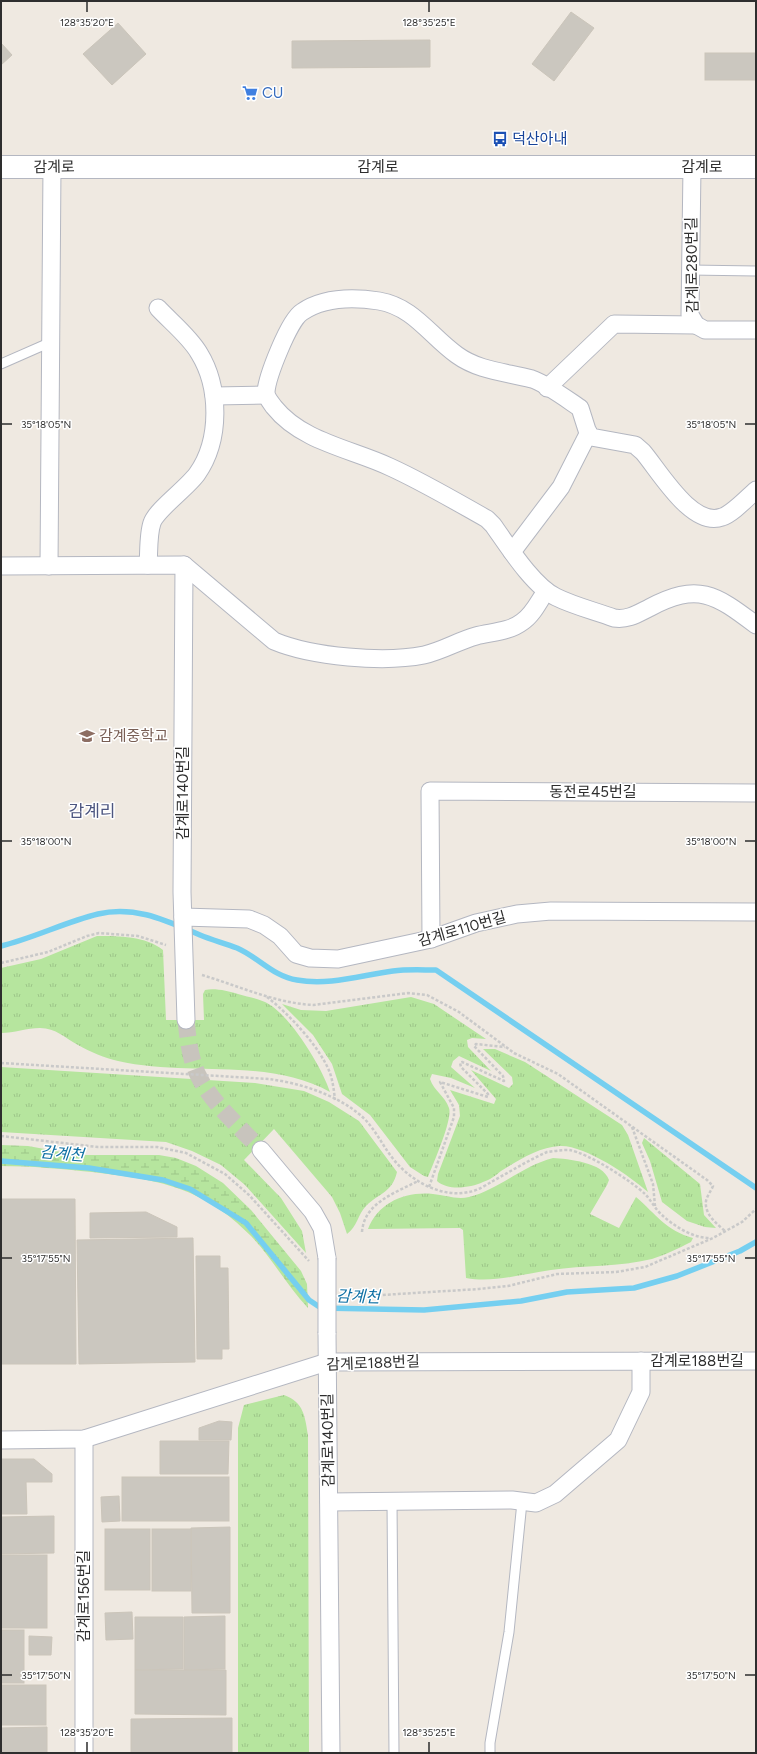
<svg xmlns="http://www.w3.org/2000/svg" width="757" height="1754" viewBox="0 0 757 1754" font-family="Figtree,'Noto Sans KR',sans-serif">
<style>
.grass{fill:url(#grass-tufts)}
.wetland{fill:url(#wetland-marsh)}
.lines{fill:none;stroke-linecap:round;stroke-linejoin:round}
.stream{stroke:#75cff0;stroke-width:5.5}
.building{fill:#cbc7bf;stroke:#cbc5ba}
.street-tunnel{stroke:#c8c4bd;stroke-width:17;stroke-dasharray:17 8;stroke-linecap:butt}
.lane-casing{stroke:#b4b7c1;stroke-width:11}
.street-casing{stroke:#b4b7c1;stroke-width:19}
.secondary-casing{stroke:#b4b7c1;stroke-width:24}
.path{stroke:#c9c9c9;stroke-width:2.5;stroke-dasharray:3 2;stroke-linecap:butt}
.lane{stroke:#fff;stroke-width:9}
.street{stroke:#fff;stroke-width:17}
.secondary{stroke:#fff;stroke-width:22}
.street-bridge-casing{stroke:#b4b7c1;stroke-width:19;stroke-linecap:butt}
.street-bridge{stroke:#fff;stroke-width:17}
.ticks{fill:none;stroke:#2e2e2e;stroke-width:1.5}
.labels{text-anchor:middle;stroke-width:3;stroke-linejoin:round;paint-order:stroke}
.shop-label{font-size:15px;fill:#366cbe;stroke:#fff;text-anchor:start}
.transit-label{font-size:15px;fill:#164399;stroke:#fff;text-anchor:start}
.street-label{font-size:15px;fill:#2e2e2e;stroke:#fff}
.education-label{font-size:15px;fill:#785e54;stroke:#fff;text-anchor:start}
.water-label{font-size:16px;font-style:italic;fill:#0d6fa3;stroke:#fff}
.quarter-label{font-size:17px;fill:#4d5680;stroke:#fff}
.ticks-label{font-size:10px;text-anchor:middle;fill:#2e2e2e;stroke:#fff;stroke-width:3;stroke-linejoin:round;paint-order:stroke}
</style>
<defs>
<pattern id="grass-tufts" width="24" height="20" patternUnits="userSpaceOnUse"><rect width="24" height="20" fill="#b6e59e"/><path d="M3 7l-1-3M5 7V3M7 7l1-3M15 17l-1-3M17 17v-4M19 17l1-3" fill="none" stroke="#9dc588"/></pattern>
<pattern id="wetland-marsh" width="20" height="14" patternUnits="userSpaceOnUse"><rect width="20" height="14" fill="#b6e59e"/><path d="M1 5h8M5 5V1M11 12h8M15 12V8" fill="none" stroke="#9dc588"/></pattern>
</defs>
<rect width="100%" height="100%" fill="#efe9e1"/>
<g class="grass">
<path d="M97,936C119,936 146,936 163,950L166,1020H204L203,994L205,990C215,988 228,991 238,994C247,997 257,998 265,1002C289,1013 322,1067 330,1092C266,1057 187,1077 118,1061C105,1058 90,1052 78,1045C65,1038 56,1028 40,1028C27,1028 14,1033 1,1033V968L41,959Z"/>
<path d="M411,997L434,1004L486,1039L472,1038L467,1040L468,1047L491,1071L459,1056L453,1061L451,1067L475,1088L451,1078L432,1074L430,1079C434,1091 445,1096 449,1108C453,1119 433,1164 428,1177L424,1176L410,1167L370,1115L342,1094L332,1064L313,1035L282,1004L301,1010L326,1011Z"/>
<path d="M483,1049H495L525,1062L622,1125L628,1135L648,1192C630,1176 585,1145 560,1146C539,1147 519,1160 501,1171C496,1175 490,1180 483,1182C470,1188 448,1191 437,1181L438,1174L460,1116L459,1105L450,1090L494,1104L496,1099L471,1070L509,1088L513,1084L512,1077Z"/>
<path d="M1,1067L255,1083L304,1091L329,1102L359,1121L397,1172C392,1193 380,1192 366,1206C358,1214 357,1227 347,1234L340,1213L332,1197L274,1129L244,1160L281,1198L302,1231L306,1253L245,1185L221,1165L192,1151L166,1142L1,1132Z"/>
<polygon points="644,1138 700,1184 704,1215 716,1228 705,1227 687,1221 662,1202 650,1161 642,1143"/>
<path d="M553,1158C568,1159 603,1162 609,1180L607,1185L590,1214L619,1228L636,1197C657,1215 665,1230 693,1238L691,1242C679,1248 665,1255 652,1259C619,1267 584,1265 551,1270C522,1274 494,1283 466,1278L463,1230L460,1228L368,1229C378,1203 405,1191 433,1194C445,1195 457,1200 469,1197C498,1190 522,1166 553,1158Z"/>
<path d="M284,1395C304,1402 305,1417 308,1435L309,1753H238V1428L244,1405Z"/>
</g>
<path class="wetland" d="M1,1145L28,1146L78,1155H159L176,1158L196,1166L223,1183L251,1210L301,1271L307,1284L308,1308C287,1286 272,1258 251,1236C202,1186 158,1180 92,1172C62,1169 31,1166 1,1166Z"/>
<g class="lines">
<g class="stream">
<path d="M1,946C34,938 65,922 98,914C135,905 167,921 200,935C212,940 224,943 237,948C258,957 274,977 297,980C329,986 362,975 393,971C407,969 422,970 436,970L756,1188"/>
<polyline points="1,1161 89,1168 163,1180 190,1189 246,1223 309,1300 321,1308 424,1310 521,1301 567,1292 634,1288 677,1276 740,1251 756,1242"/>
</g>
</g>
<g class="building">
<polygon points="571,12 594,28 554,81 532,64"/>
<polygon points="118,23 146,54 112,85 83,54"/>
<polygon points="430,40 430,67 292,68 292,41"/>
<polygon points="1,43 12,55 1,65"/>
<rect x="705" y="53" width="51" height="27"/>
<polygon points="1,1199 75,1199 76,1364 1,1364"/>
<polygon points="146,1212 177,1227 177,1237 90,1238 90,1213"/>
<polygon points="193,1238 195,1362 79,1364 77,1240"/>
<polygon points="196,1256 220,1256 220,1268 228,1268 229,1349 222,1349 222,1359 197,1359"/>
<polygon points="219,1421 232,1422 231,1440 199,1440 199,1428"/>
<polygon points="160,1441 229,1441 228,1474 160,1474"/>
<polygon points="1,1459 34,1459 52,1474 52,1482 26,1482 27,1514 1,1514"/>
<rect x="122" y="1477" width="107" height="44"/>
<polygon points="119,1496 120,1521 102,1522 101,1497"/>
<polygon points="54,1516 54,1553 1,1554 1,1517"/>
<polygon points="230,1527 230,1613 192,1613 191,1528"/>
<rect x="105" y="1529" width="45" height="61"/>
<rect x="152" y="1529" width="39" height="62"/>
<rect x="1" y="1555" width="46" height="73"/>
<polygon points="132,1612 133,1639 106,1640 105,1613"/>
<polygon points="225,1616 225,1669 184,1670 184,1617"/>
<polygon points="135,1617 183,1617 183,1669 135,1670"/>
<rect x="1" y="1630" width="23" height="53"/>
<polygon points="29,1636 52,1637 51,1655 29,1655"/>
<polygon points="135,1670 226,1670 226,1715 135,1714"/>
<rect x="1" y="1685" width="45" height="40"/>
<polygon points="232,1718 232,1753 131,1753 131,1719"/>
<polygon points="47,1727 47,1753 1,1753 1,1728"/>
</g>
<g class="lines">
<path class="street-tunnel" d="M186,1020C188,1039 190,1060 199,1077C212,1103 241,1128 261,1150"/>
<defs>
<g id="lane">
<polyline points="690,270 756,271"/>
<polyline points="1,364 51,342"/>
<polyline points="392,1501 394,1753"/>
<polyline points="490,1753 490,1743 509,1632 522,1502"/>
</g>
<g id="street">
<polyline points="692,167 690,315 696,325 705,330 756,330"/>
<polyline points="547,388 614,324 696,325"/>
<polyline points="214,396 266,395"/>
<path d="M756,490C747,498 732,514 722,517C692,528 660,472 643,452L635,445L591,437L587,430L580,408C568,400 545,383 532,379C506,372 479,371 457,355C430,336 414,307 379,301C353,297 324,297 302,312C289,320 267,377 266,392C266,397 271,403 274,407C302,442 352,449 390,467C423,482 455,501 487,519L493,525C508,546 533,586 556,597C574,606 595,611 614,618C628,620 637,614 649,608C698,582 715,594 756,625"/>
<polyline points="512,552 561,487 588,434"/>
<path d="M148,565C149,554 148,534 152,523C156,510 187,488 197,474C221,440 220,387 199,353C190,337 170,321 158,308"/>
<polyline points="184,565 182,892 186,1020"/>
<path d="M1,566L184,565L274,641C312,657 384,663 424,655C442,651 458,641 476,636C491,632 509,632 522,622C533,615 539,601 546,591"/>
<polyline points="49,566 52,166"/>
<polyline points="183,917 249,919 264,925 280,936 296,954 310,958 338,959 431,939 476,923 517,914 551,911 756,912"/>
<polyline points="431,939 430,791 756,793"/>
<polyline points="261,1150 313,1212 322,1228 327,1258"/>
<polyline points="327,1333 331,1753"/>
<polyline points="84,1439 84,1753"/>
<polyline points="1,1440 84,1439 327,1362 756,1361"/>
<polyline points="329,1502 512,1500 536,1503 555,1494 618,1440 641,1392 641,1361"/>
</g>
<polyline id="secondary" points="1,167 756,167"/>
</defs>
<use href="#lane" class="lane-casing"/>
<use href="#street" class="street-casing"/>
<use href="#secondary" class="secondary-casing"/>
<g class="path">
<polyline points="1,963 48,952 87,936 99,933 138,936 166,945"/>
<path d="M202,975C239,986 275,1003 313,1005L408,993L427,995L459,1012L514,1053L558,1074L707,1180L713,1186C711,1191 707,1196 706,1201C704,1214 717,1224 725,1231"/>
<path d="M267,997C289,1014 320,1047 330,1073C333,1082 334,1091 335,1100"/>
<path d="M1,1063L269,1079C299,1083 335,1094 359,1114C375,1127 381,1144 394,1160C411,1181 441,1198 469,1192C477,1191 486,1185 493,1181C511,1171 529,1160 547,1152C554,1151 561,1150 569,1150C588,1153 630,1180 645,1194C651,1200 655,1209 662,1215C675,1227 693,1238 710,1238"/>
<polyline points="632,1127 653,1184 655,1206"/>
<polyline points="1,1136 98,1147 157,1147 186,1153 225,1174 249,1195 309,1261"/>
<polyline points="429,1187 454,1117 454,1108 440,1082 488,1097 488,1094 461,1067 460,1063 462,1062 504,1081 503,1076 474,1046 476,1044 505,1047"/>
<path d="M362,1232C364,1203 395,1193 418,1181"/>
<polyline points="343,1291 382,1295 479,1289 508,1286 557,1274 616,1272 645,1267 713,1238 742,1222 756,1209"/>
</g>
<use href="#lane" class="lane"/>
<use href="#street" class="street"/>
<use href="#secondary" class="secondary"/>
<defs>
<polyline id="street-bridge" points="327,1258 327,1333"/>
</defs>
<use href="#street-bridge" class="street-bridge-casing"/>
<use href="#street-bridge" class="street-bridge"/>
</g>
<path class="ticks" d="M87,2V12M429,2V12M2,424H12M745,424H755M2,841H12M745,841H755M2,1258H12M745,1258H755M2,1675H12M745,1675H755M87,1742V1752M429,1742V1752"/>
<defs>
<symbol id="supermarket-bare" viewBox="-9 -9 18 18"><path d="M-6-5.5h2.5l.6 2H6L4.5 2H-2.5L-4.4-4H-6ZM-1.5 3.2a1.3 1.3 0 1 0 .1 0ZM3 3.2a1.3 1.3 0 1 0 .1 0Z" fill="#3f7fe0" stroke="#fff" stroke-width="2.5" paint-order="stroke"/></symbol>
<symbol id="bus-bare" viewBox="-9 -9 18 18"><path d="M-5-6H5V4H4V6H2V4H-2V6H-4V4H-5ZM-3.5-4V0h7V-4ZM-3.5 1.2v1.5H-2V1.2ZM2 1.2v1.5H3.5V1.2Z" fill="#1a4fb4" stroke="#fff" stroke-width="2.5" paint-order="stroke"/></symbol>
<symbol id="school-bare" viewBox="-9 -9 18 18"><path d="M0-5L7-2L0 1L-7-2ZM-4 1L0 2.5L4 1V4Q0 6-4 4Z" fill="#8d6e63" stroke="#fff" stroke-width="2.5" paint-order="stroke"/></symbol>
</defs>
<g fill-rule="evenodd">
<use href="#supermarket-bare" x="239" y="82" width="22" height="22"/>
<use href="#bus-bare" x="489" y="128" width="22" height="22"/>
<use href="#school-bare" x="76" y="725" width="22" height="22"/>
</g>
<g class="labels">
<g class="shop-label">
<text x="262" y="98">CU</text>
</g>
<g class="transit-label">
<text x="512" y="144">덕산아내</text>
</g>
<g class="street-label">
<text transform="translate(54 167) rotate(-1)" y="5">감계로</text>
<text x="378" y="172">감계로</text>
<text x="702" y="172">감계로</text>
<text transform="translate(692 265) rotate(-91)" y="5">감계로280번길</text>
<text x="593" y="797">동전로45번길</text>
<text transform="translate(183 793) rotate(-90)" y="5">감계로140번길</text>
<text transform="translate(462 929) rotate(-16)" y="5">감계로110번길</text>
<text x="697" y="1366">감계로188번길</text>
<text transform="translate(373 1363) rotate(-2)" y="5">감계로188번길</text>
<text transform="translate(328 1440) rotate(-91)" y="5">감계로140번길</text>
<text transform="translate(84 1596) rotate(-90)" y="5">감계로156번길</text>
</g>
<g class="education-label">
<text x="99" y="741">감계중학교</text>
</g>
<g class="water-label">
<text transform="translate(62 1153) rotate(5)" y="6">감계천</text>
<text transform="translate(358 1296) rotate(1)" y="6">감계천</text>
</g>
<g class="quarter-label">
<text x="92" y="817">감계리</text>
</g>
</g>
<g class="ticks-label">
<text x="87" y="26">128°35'20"E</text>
<text x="429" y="26">128°35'25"E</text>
<text x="46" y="428">35°18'05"N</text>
<text x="711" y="428">35°18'05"N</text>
<text x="46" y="845">35°18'00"N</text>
<text x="711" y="845">35°18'00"N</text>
<text x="46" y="1262">35°17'55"N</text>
<text x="711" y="1262">35°17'55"N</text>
<text x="46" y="1679">35°17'50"N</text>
<text x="711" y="1679">35°17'50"N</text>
<text x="87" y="1736">128°35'20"E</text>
<text x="429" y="1736">128°35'25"E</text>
</g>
<rect width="757" height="1754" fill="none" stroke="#2e2e2e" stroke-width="4"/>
</svg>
